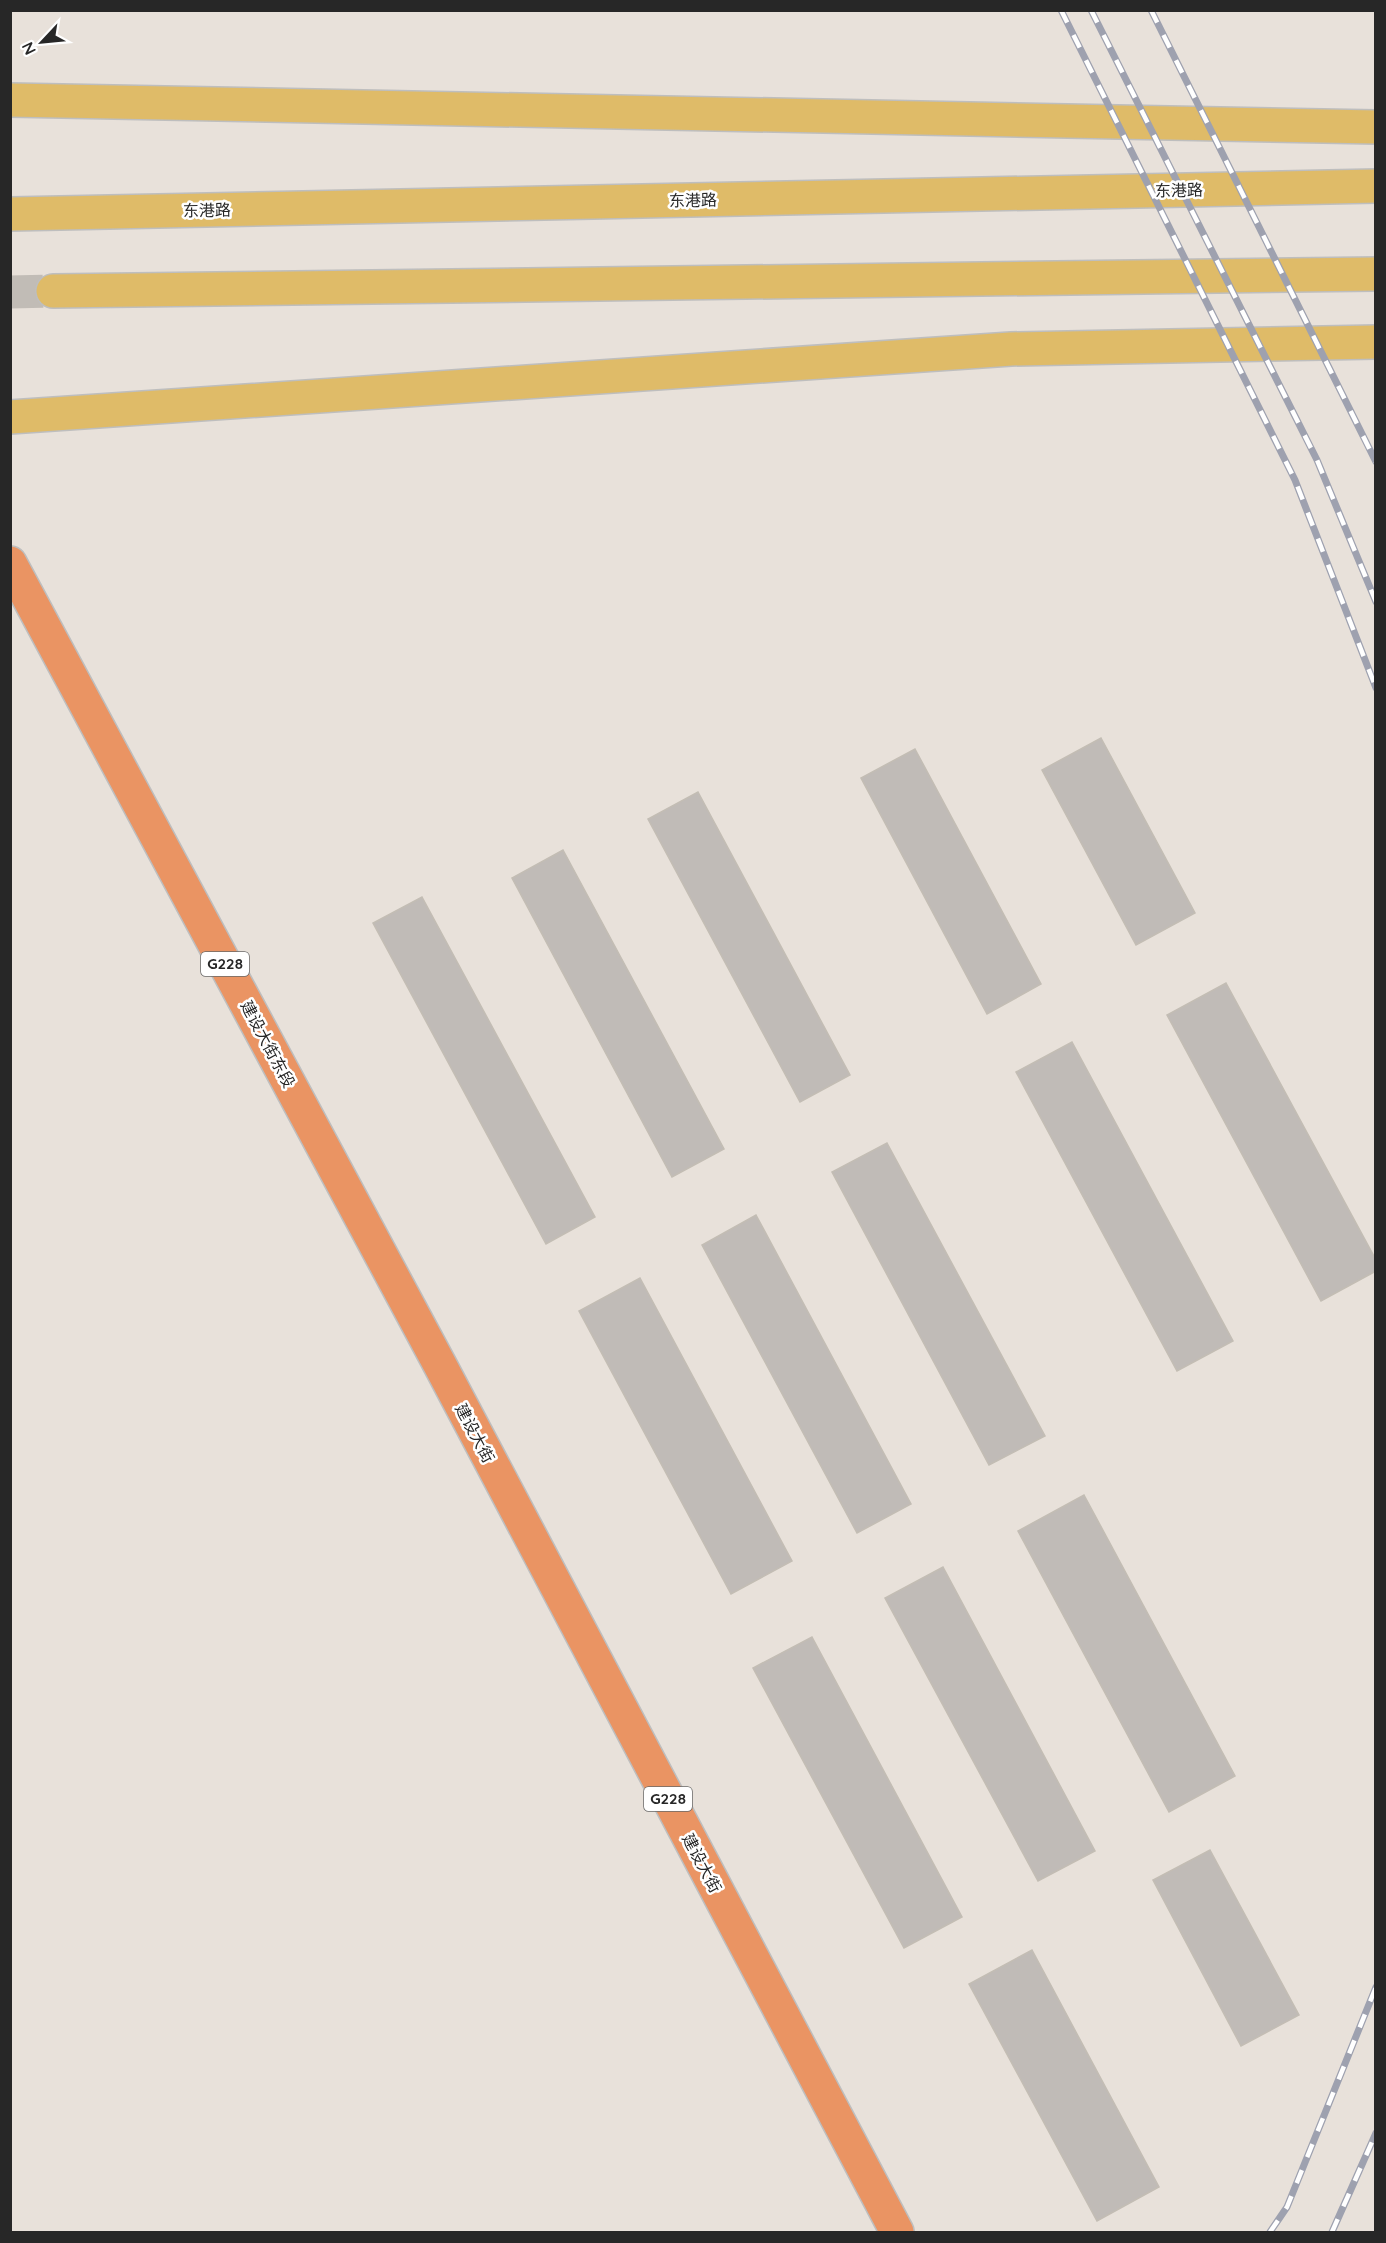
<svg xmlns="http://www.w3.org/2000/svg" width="1386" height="2243" viewBox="0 0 1386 2243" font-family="Quicksand,'Noto Sans SC',sans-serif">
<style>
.building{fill:#c0bbb7;stroke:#c3bdb4;stroke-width:1.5}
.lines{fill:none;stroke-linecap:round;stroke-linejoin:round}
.primary-tunnel{stroke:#c1bcb6;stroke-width:33;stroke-dasharray:33 16;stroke-linecap:butt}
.primary-casing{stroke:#bebebe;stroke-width:36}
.highway-casing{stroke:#bebebe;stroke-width:36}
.primary{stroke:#dfbb68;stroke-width:33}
.highway{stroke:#ea9463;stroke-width:33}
.rail-casing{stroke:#9ea1af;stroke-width:7}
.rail{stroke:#fff;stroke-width:4.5;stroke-dasharray:14;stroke-linecap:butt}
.labels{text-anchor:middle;stroke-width:5;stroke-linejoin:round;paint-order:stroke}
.shield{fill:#fff;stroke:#686868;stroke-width:1.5}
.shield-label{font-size:15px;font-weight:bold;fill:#272727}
.street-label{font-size:16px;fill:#272727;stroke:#fff}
</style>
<rect width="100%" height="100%" fill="#e8e1da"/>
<g class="building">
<polygon points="1101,738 1195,913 1136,945 1042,770"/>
<polygon points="915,749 1041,984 987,1014 861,778"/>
<polygon points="698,792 850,1075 800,1102 648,819"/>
<polygon points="563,850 724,1149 672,1177 512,878"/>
<polygon points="422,897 595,1217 546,1244 373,923"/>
<polygon points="1226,983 1376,1260 1376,1271 1321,1301 1167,1015"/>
<polygon points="1072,1042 1233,1341 1177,1371 1016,1072"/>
<polygon points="887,1143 1045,1436 989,1465 832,1172"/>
<polygon points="756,1215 911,1504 857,1533 702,1245"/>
<polygon points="640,1278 792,1561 731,1594 579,1311"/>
<polygon points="1084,1495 1235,1776 1169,1812 1018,1531"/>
<polygon points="943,1567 1095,1851 1038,1881 885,1598"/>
<polygon points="812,1637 962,1917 904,1948 753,1668"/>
<polygon points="1210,1850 1299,2015 1241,2046 1153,1880"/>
<polygon points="1032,1950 1159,2187 1097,2221 969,1984"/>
</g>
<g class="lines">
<polyline class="primary-tunnel" points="10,292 53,291"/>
<defs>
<g id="primary">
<polyline points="10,100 1376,127"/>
<polyline points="11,214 1376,186"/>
<polyline points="53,291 1376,274"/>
<polyline points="10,417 1011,349 1376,342"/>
</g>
<polyline id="highway" points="10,563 440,1365 897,2232"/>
</defs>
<use href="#primary" class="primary-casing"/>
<use href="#highway" class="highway-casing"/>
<use href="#primary" class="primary"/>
<use href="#highway" class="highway"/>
<defs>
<g id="rail">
<polyline points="1061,10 1295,480 1376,688"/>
<polyline points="1091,10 1317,460 1376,602"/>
<polyline points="1151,10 1376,462"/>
<polyline points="1270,2232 1287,2207 1376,1987"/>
<polyline points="1332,2232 1376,2133"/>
</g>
</defs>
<use href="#rail" class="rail-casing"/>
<use href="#rail" class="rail"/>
</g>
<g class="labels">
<g class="shield">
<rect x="201" y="952" width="48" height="24" rx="4.5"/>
<rect x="644" y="1787" width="48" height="24" rx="4.5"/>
</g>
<g class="shield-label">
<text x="225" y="969">G228</text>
<text x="668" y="1804">G228</text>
</g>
<g class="street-label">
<text transform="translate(1179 190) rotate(-1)" y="6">东港路</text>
<text transform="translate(693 200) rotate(-1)" y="6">东港路</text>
<text transform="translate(207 210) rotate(-1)" y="6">东港路</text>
<text transform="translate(268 1044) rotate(62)" y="6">建设大街东段</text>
<text transform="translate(475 1433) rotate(62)" y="6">建设大街</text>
<text transform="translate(702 1863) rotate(62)" y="6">建设大街</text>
</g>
</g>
<rect width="1386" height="2243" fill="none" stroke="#272727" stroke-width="24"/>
<g transform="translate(42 42) rotate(244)" stroke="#ffffff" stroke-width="4.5" paint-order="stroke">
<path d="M0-4.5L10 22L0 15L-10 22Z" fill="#272727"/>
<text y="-9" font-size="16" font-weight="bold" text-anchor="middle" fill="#272727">N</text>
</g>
</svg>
